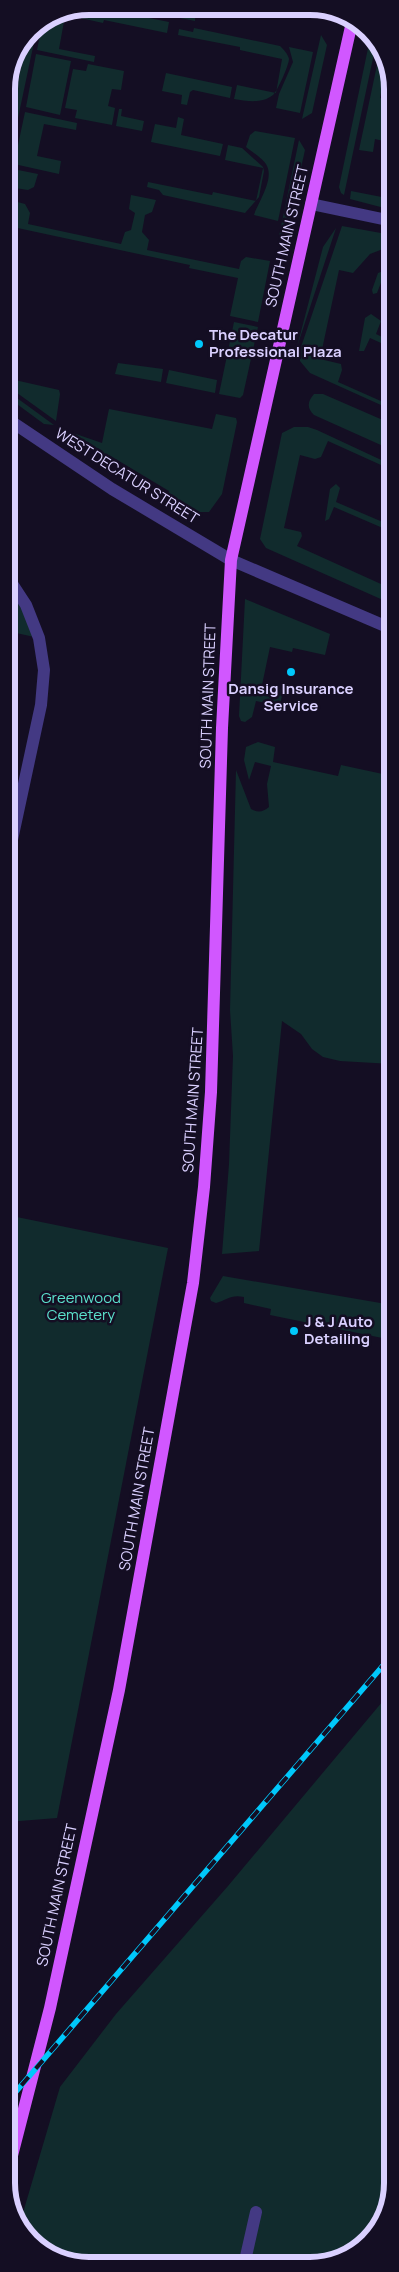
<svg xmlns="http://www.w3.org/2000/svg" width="399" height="2272" viewBox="0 0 399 2272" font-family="Manrope,sans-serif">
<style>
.green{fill:#112b2d}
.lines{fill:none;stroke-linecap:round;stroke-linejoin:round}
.minor{stroke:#433983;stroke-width:12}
.major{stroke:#d157ff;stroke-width:12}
.rail-casing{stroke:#00c8fb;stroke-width:5.5}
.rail{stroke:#140e23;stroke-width:4;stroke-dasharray:11;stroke-linecap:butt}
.poi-dot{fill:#00c8fb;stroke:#140e23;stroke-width:2}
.labels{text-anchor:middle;stroke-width:5;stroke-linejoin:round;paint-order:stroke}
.street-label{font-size:15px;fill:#dad0ff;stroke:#140e23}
.poi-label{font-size:15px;font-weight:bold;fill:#dad0ff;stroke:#140e23;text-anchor:start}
.park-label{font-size:15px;fill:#5be0cc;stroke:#140e23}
.rim{fill:none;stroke:#dad0ff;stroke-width:6}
</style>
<rect width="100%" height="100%" fill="#140e23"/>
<g class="green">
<polygon points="89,6 169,22 167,33 104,20 103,23 67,15"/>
<polygon points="173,7 196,7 195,21 171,16"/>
<polygon points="65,16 59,49 95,56 94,62 37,50 42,25"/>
<polygon points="37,28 6,175 6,141 27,38 31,30"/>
<path d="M194,28L280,46C284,50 288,54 289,59C289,65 277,92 273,95C262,104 247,101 234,99L237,85L276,93L282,59L240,50V47L178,35L179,29L193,32Z"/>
<polygon points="371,34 376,44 344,195 341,193 339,187"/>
<polygon points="321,35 327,45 312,113 302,119"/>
<polygon points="289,47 313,52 300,113 276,108 279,94 293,62"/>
<polygon points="380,51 386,66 380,98 392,101 389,125 392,126 392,143 375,139 373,152 359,150"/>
<polygon points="36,54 71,61 60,115 26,107"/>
<polygon points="88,64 124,71 121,90 112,89 108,106 115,108 112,125 75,118 77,110 65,108 73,69 86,71"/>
<polygon points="166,73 232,87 230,98 193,90 190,92 187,105 181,104 182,95 162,91"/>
<polygon points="119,109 122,109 121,116 144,121 142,131 116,126"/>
<polygon points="25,112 77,123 76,130 44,124 37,156 61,161 59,174 14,164"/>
<polygon points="178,117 184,119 181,135 223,144 220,156 151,142 155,124 176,128"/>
<path d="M255,131L295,138L278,221L254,215C258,203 274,180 267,166C264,159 252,152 246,147L250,135Z"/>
<polygon points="299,140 305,150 287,231 279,236"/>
<polygon points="228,145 242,148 263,167 264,171 259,197 245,213 163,195 159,190 147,187 148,182 212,195 213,192 256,201 263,168 225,160"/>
<polygon points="13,169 38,174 34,187 28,190 8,187"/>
<polygon points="351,191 392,199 392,210 350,199"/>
<polygon points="131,195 156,200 152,212 145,215 142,232 149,240 147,250 239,269 241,261 246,257 270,261 258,322 230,316 238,278 189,268 190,265 185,264 13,227 9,242 6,241 6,199 25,204 30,213 28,224 121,244 125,232 131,230 135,213 129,209"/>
<polygon points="342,226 392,235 392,248 383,249 370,254 353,273 339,270 320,359 341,364 342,370 338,382 392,406 392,410 310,373 300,361 300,350"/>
<polygon points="336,228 297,347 323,247"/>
<polygon points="392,268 392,284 382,280 377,293 373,294 372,290 378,273"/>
<polygon points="371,314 381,321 376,334 392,342 392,348 370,338 364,351 359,351 365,318"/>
<polygon points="234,322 258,327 243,395 240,398 219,394"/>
<polygon points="118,363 163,369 161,382 115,374"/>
<polygon points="169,370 217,380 215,393 166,383"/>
<polygon points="6,378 59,390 60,394 56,421 6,385"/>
<polygon points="6,390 54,425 44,424 6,396"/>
<path d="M314,394H323L392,424V450L314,415C307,408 307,402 314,394Z"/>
<polygon points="109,409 212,429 216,414 236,418 237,422 222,494 209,512 199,512 168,496 169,491 109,455 107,457 73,433 102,443"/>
<polygon points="294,427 308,427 317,430 392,465 392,470 328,441 321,457 315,459 300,455 284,528 301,532 302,536 297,546 392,589 392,604 266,548 260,539 282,433"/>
<polygon points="336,484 340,488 336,502 392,526 392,532 334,507 329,519 325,521 330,489"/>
<polygon points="7,576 39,638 7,631"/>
<polygon points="245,599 330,634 325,655 293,648 292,652 270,647 262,685 283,690 280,706 256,701 252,717 245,722 241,721 239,716"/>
<path d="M258,742L275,747L273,762L338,776L341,765L392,776V1064L340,1061L323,1057L312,1049L301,1034L282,1021L259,1251L222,1254L229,1164L233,1056L230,1010L236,770L251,809C258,813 263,812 269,807L267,784L271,766L255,762L249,780L244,760L246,747Z"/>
<polygon points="7,1215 168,1248 57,1818 7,1822"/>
<path d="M223,1276L392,1305V1340L270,1315L271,1309L244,1303V1297C231,1294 227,1300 216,1303L211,1301L210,1298Z"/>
<polygon points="393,1689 393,1838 388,1851 393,1852 393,2183 372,2238 321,2265 72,2264 27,2238 20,2223 60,2087 116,2014 228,1886"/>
</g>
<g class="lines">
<g class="minor">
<polyline points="311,204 392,221"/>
<polyline points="6,418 112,489 231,560 392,629"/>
<polyline points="7,576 26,605 39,638 44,670 41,705 7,863"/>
<polyline points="244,2265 256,2212"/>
</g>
<polyline class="major" points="7,2175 50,2008 119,1690 193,1283 204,1187 211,1092 222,728 231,560 352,22"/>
<defs>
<polyline id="rail" points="7,2102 393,1654"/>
</defs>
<use href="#rail" class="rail-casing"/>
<use href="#rail" class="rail"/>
</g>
<g class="poi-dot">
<circle cx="199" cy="344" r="5"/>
<circle cx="291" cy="672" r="5"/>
<circle cx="294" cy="1331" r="5"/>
</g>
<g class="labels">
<g class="street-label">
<text transform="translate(287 236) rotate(-77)" y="5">SOUTH MAIN STREET</text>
<text transform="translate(127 476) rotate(32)" y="5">WEST DECATUR STREET</text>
<text transform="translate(208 696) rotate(-88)" y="5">SOUTH MAIN STREET</text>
<text transform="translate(193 1100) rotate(-86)" y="5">SOUTH MAIN STREET</text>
<text transform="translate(137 1499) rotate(-80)" y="5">SOUTH MAIN STREET</text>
<text transform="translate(57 1895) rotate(-78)" y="5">SOUTH MAIN STREET</text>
</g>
<g class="poi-label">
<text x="209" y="340">The Decatur<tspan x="209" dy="17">Professional Plaza</tspan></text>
<text x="291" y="694" text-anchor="middle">Dansig Insurance<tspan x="291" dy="17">Service</tspan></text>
<text x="304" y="1327">J &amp; J Auto<tspan x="304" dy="17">Detailing</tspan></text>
</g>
<g class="park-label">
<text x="81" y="1303">Greenwood<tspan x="81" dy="17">Cemetery</tspan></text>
</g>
</g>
<path d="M0 0H399V2272H0ZM89 15H310A74 74 0 0 1 384 89V2183A74 74 0 0 1 310 2257H89A74 74 0 0 1 15 2183V89A74 74 0 0 1 89 15Z" fill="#140e23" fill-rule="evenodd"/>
<path class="rim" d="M89 15H310A74 74 0 0 1 384 89V2183A74 74 0 0 1 310 2257H89A74 74 0 0 1 15 2183V89A74 74 0 0 1 89 15Z"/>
</svg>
